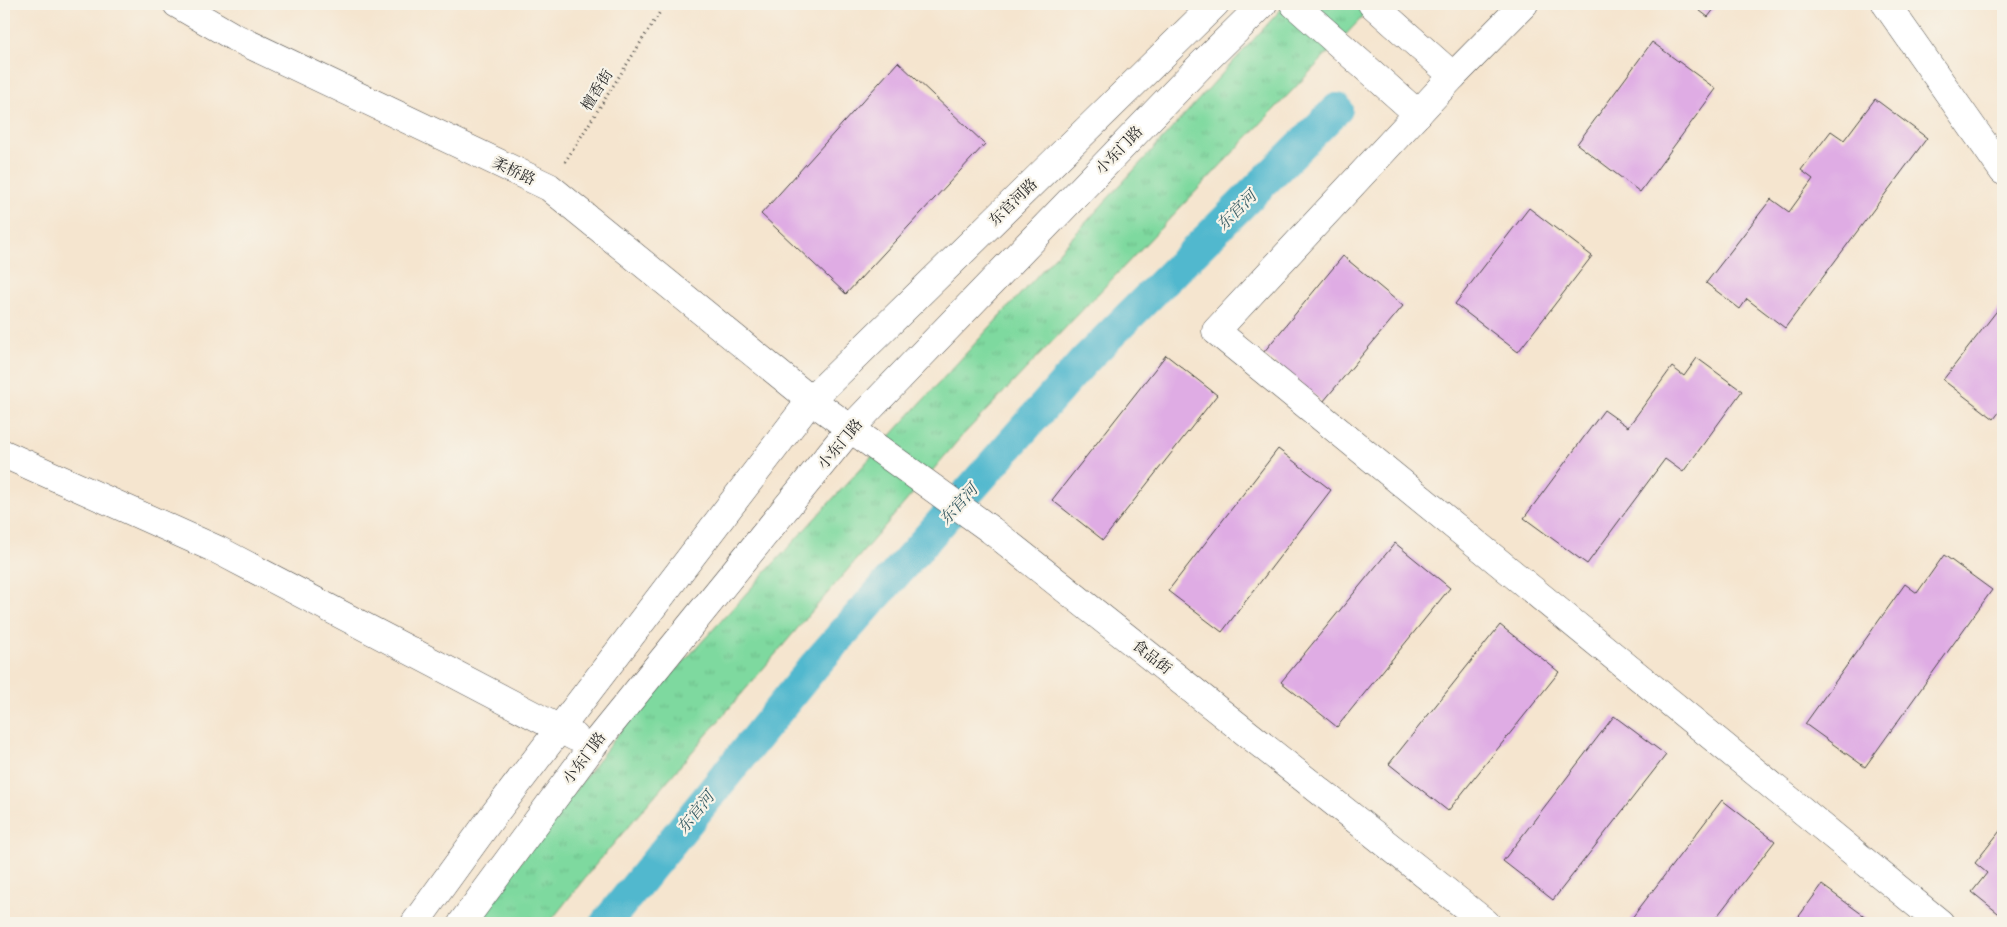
<svg xmlns="http://www.w3.org/2000/svg" width="2007" height="927" viewBox="0 0 2007 927" font-family="Alegreya,'Noto Serif SC',serif">
<style>
.grass{fill:url(#grass-tufts);stroke:#548265}
.lines{fill:none;stroke-linecap:round;stroke-linejoin:round}
.canal{stroke:#51b8ce;stroke-width:32}
.building{fill:#dface4}
.minor-casing{stroke:#494744;stroke-width:29}
.path{stroke:#494744;stroke-width:3;stroke-dasharray:1 4;stroke-linecap:butt}
.minor{stroke:#fff;stroke-width:28}
.labels{text-anchor:middle;stroke-width:4.5;stroke-linejoin:round;paint-order:stroke}
.street-label{font-size:15px;fill:#2b2b2b;stroke:#f7f3e8}
.water-label{font-size:16px;font-style:italic;fill:#385c64;stroke:#f7f3e8}
</style>
<defs>
<pattern id="grass-tufts" width="24" height="20" patternUnits="userSpaceOnUse" patternTransform="scale(1.25)"><rect width="24" height="20" fill="#7ed99f"/><path d="M3 7l-1-3M5 7V3M7 7l1-3M15 17l-1-3M17 17v-4M19 17l1-3" fill="none" stroke="#6dba89"/></pattern>
</defs>
<rect width="100%" height="100%" fill="#f7f3e8"/>
<filter id="ink" filterUnits="userSpaceOnUse"><feTurbulence type="fractalNoise" baseFrequency=".02" numOctaves="2"/><feDisplacementMap in="SourceGraphic" scale="10" xChannelSelector="R" yChannelSelector="G"/><feConvolveMatrix kernelMatrix="1 2 1 2 8 2 1 2 1" color-interpolation-filters="sRGB"/></filter>
<filter id="wash" filterUnits="userSpaceOnUse"><feTurbulence type="fractalNoise" baseFrequency=".0096" numOctaves="4" result="noise"/><feDisplacementMap in="SourceGraphic" scale="20" xChannelSelector="R" yChannelSelector="G"/><feGaussianBlur stdDeviation="1.12" result="paint"/><feColorMatrix in="noise" values="0 0 0 0 0 0 0 0 0 0 0 0 0 0 0 0 0 1.4 0 .05"/><feComposite in="paint" operator="in"/></filter>
<g filter="url(#wash)">
<rect width="100%" height="100%" fill="#f5e5cf"/>
<polygon class="grass" points="1286,4 1375,4 961,437 592,869 549,923 474,923 622,729"/>
<g class="lines">
<polyline class="canal" points="606,923 814,666 1084,361 1337,109"/>
</g>
<g id="blocks">
<g class="building">
<polygon points="1691,4 1718,4 1708,17"/>
<polygon points="1652,42 1716,89 1640,192 1577,144"/>
<polygon points="898,62 985,144 846,294 761,214"/>
<polygon points="1875,99 1927,138 1785,328 1747,299 1740,309 1706,283 1771,199 1789,212 1813,179 1801,170 1831,131 1844,140"/>
<polygon points="1529,208 1592,256 1518,352 1455,304"/>
<polygon points="1343,256 1403,306 1323,402 1263,353"/>
<polygon points="2003,303 2003,407 1994,419 1943,380"/>
<polygon points="1166,355 1217,395 1103,540 1052,500"/>
<polygon points="1697,358 1742,391 1683,472 1665,459 1587,564 1524,518 1604,410 1628,427 1672,367 1684,376"/>
<polygon points="1278,449 1331,490 1222,632 1168,591"/>
<polygon points="1395,543 1450,588 1337,727 1281,682"/>
<polygon points="1944,555 1992,590 1865,767 1805,724 1905,584 1917,593"/>
<polygon points="1500,625 1559,672 1448,811 1389,764"/>
<polygon points="1614,716 1666,755 1553,900 1503,861"/>
<polygon points="1722,800 1775,841 1712,923 1628,923"/>
<polygon points="2003,827 2003,917 1972,892 1987,873 1975,863"/>
<polygon points="1822,885 1874,923 1794,923"/>
</g>
</g>
</g>
<g filter="url(#ink)">
<use href="#blocks" fill-opacity="0" stroke="#494744" stroke-width="1"/>
<g class="lines">
<defs>
<g id="minor">
<polyline points="177,4 234,37 549,187 811,400 991,530 1486,923"/>
<polyline points="1294,4 1418,114"/>
<polyline points="1372,4 1453,76"/>
<polyline points="1524,4 1453,76 1216,331 1940,923"/>
<polyline points="1886,4 2003,171"/>
<polyline points="4,454 218,550 575,737"/>
<polyline points="415,923 489,821 811,400 1215,4"/>
<polyline points="462,923 592,747 850,429 1203,63 1263,4"/>
</g>
</defs>
<use href="#minor" class="minor-casing"/>
<polyline class="path" points="565,162 665,4"/>
<use href="#minor" class="minor"/>
</g>
</g>
<g class="labels">
<g class="street-label">
<text transform="translate(597 90) rotate(-58)" y="5">檀香街</text>
<text transform="translate(1119 150) rotate(-46)" y="5">小东门路</text>
<text transform="translate(514 171) rotate(25)" y="5">柔桥路</text>
<text transform="translate(1013 202) rotate(-44)" y="5">东官河路</text>
<text transform="translate(840 444) rotate(-50)" y="5">小东门路</text>
<text transform="translate(1152 657) rotate(38)" y="5">食品街</text>
<text transform="translate(584 758) rotate(-53)" y="5">小东门路</text>
</g>
<g class="water-label">
<text transform="translate(1236 210) rotate(-45)" y="6">东官河</text>
<text transform="translate(958 504) rotate(-48)" y="6">东官河</text>
<text transform="translate(695 812) rotate(-51)" y="6">东官河</text>
</g>
</g>
<rect width="2007" height="927" fill="none" stroke="#f7f3e8" stroke-width="20"/>
</svg>
